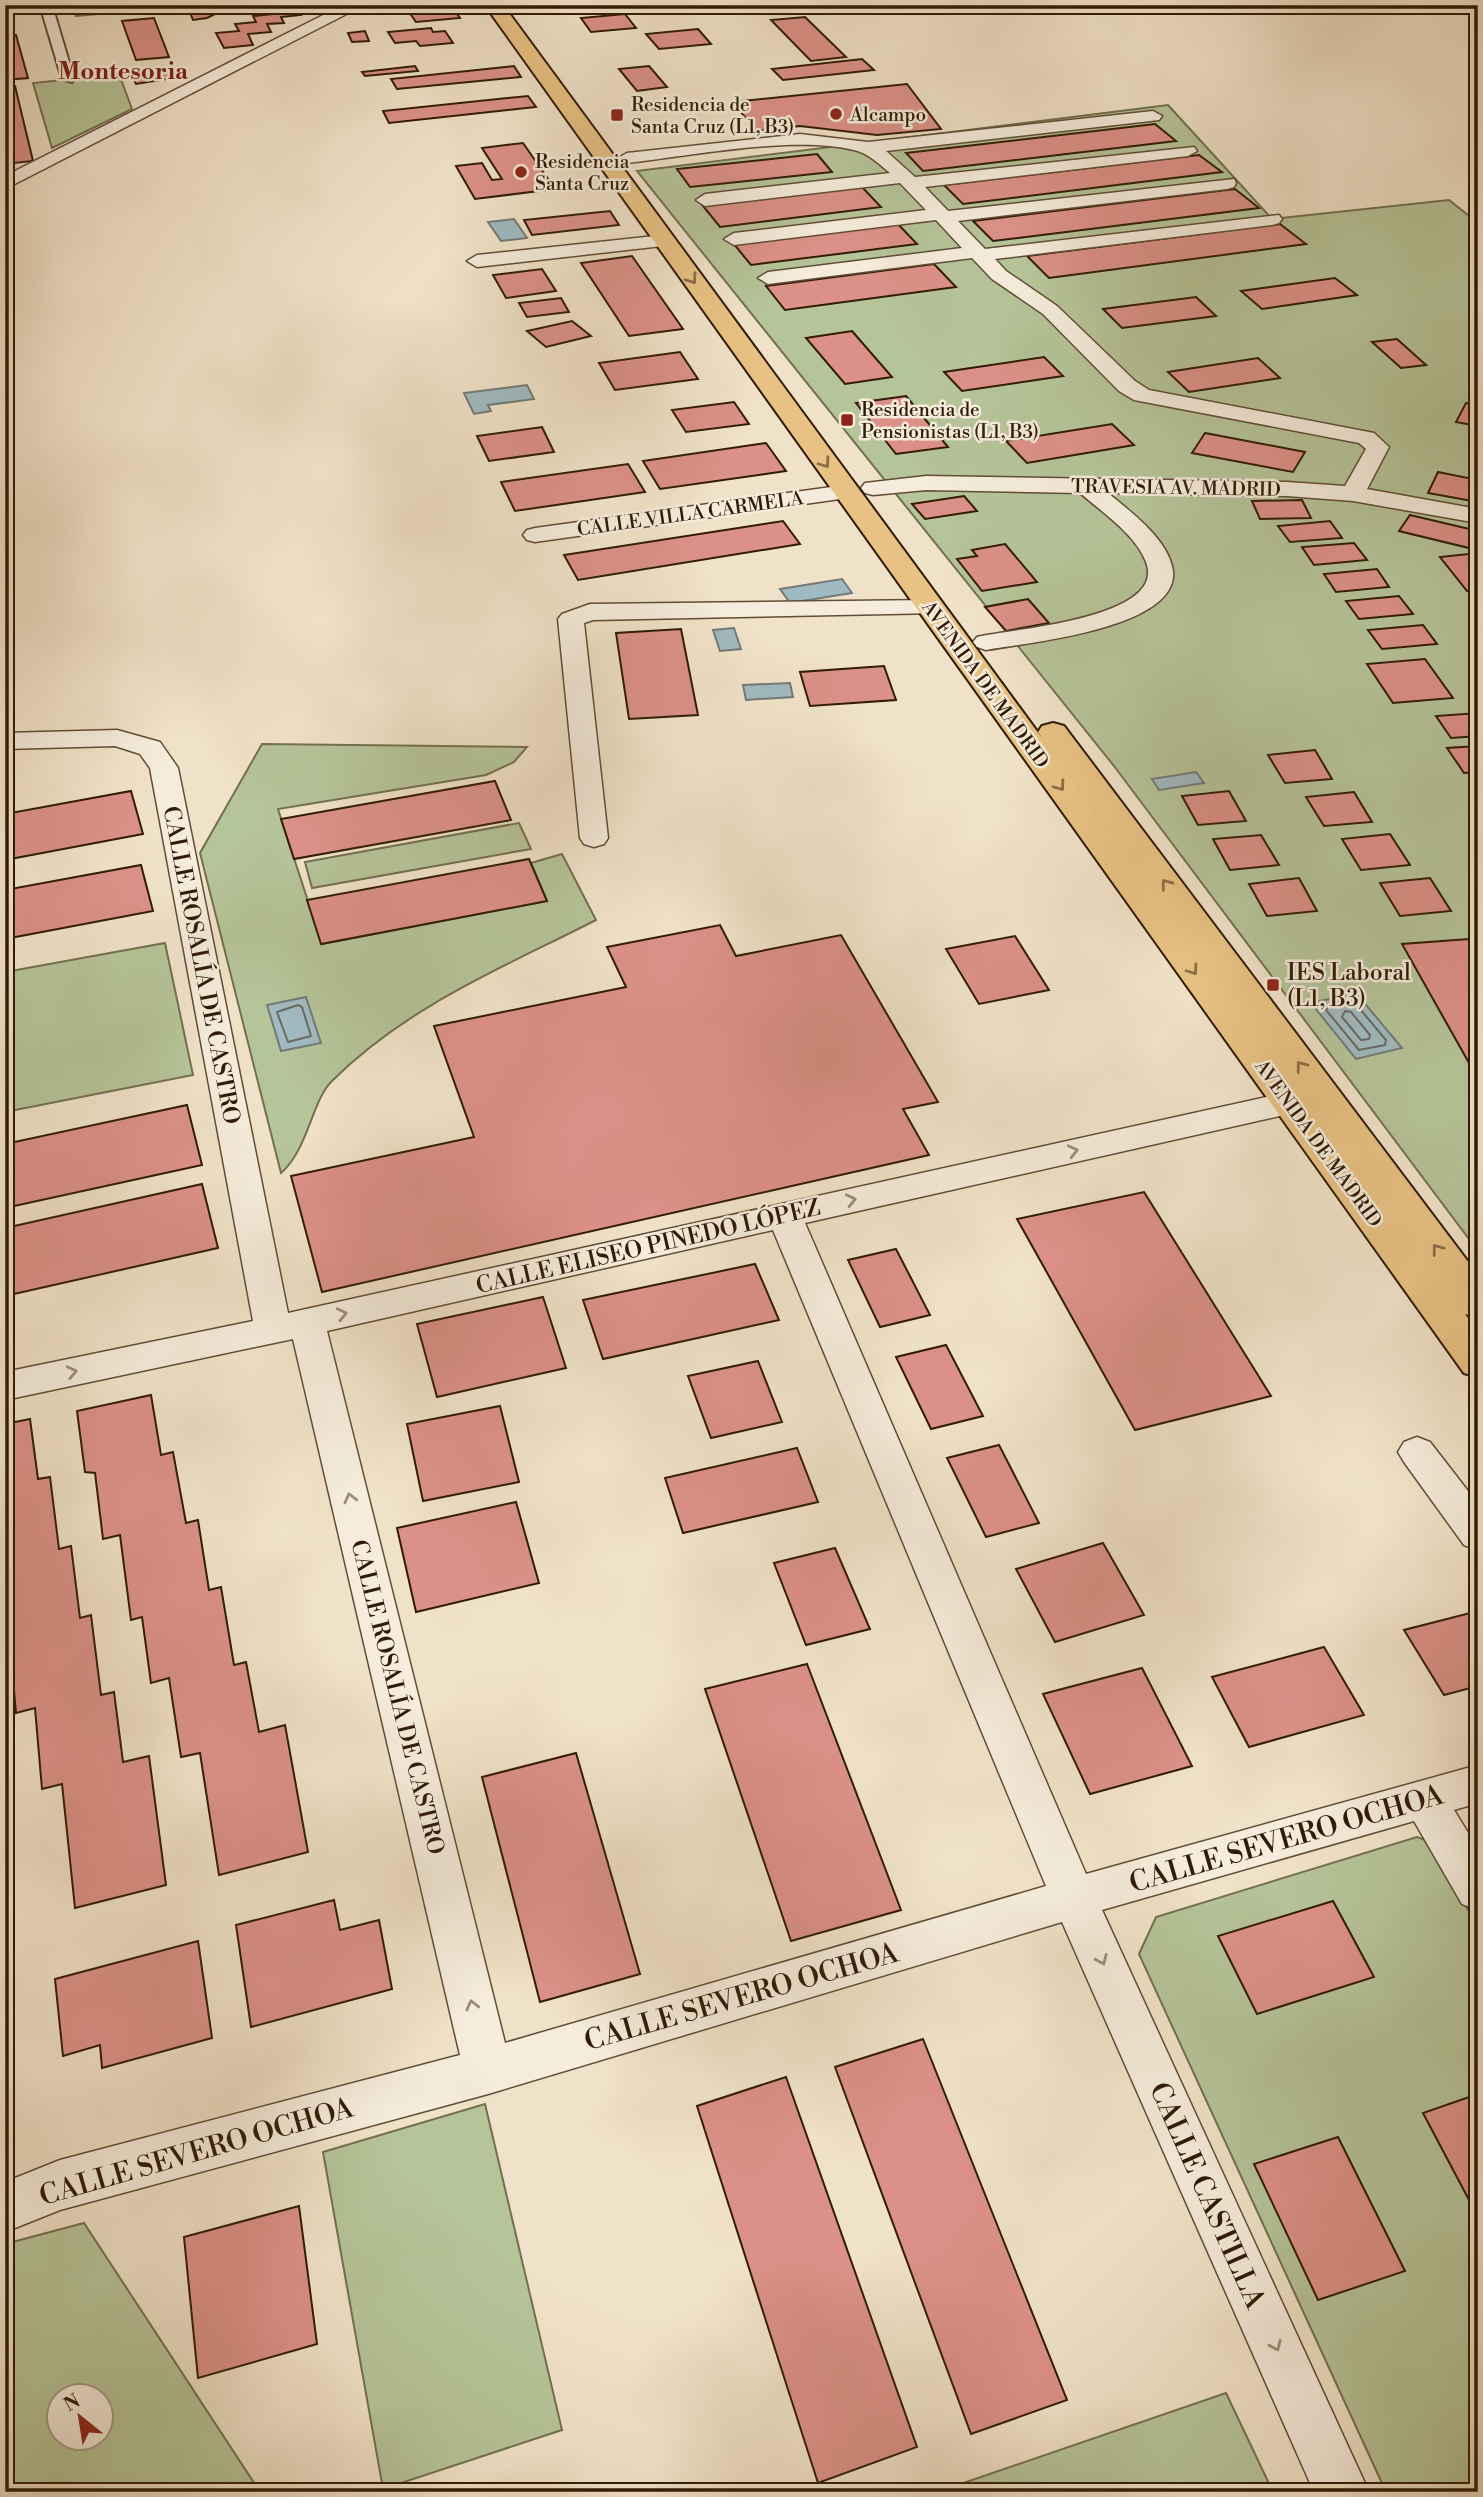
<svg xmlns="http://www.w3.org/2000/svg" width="1483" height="2497" viewBox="0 0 1483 2497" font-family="'Libre Bodoni',serif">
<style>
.green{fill:#b6c499;stroke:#737050;stroke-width:2;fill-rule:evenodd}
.water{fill:#a0bac1;stroke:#737a76;stroke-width:2}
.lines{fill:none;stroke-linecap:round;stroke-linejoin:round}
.shore{stroke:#686a64;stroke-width:2}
.building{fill:#dc9188;stroke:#301b06;stroke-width:2}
.pedestrian-casing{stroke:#604d36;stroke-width:4}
.minor-casing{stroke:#604d36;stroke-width:3}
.primary-casing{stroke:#301b06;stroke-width:4}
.pedestrian{fill:#f5ecdb;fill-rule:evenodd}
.minor{fill:#f5ecdb;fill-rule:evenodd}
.primary{fill:#e8c184;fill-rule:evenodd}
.oneway{stroke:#8c6e45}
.oneway2{stroke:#9c8e7b}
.poi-dot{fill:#8f2418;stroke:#f5ecdb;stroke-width:2.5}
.labels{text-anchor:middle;stroke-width:5;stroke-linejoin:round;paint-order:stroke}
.far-poi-label{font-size:19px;fill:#301b06;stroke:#f5ecdb;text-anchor:start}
.far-street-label{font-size:19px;fill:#301b06;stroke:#f5ecdb}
.street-label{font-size:23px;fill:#301b06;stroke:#f5ecdb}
.poi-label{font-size:23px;fill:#301b06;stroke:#f5ecdb;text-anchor:start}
.far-district-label{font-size:24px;font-weight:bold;fill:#7a1f14;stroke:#f5ecdb}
.near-street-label{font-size:28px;fill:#301b06;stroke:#f5ecdb}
</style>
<rect width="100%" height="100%" fill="#f0e2c8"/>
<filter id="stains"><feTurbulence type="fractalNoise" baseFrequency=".00286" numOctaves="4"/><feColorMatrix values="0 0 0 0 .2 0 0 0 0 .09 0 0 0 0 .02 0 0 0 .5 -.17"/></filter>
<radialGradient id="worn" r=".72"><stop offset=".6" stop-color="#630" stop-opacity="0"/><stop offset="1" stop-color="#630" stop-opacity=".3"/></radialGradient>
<g class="green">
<polygon points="73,5 167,5 168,8 76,16"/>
<polygon points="119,74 132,109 52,148 33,83"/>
<polygon points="1168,105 1272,219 1449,200 1478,223 1478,1251 1114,766 637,171"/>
<path d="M262,744L527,747L514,762L486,775L278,809L322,944L547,901L531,863L562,854L596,920C504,967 407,1006 332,1081C312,1100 308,1150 281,1173L200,853Z"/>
<polygon points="519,823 531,849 312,888 305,862"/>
<polygon points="165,943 193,1075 5,1112 5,972"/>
<polygon points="1417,1837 1428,1841 1478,1927 1478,2492 1386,2492 1139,1954 1156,1917"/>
<polygon points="485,2104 562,2430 383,2489 323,2152"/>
<path d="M84,2223L260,2492H5V2244ZM60,2396H102V2438H60Z"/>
<polygon points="1226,2393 1273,2492 937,2492"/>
</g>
<g class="water">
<polygon points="514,219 527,238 501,241 488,222"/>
<polygon points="527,385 534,399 488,405 491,411 474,414 464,393"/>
<polygon points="842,579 852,593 790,603 780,589"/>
<polygon points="734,628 741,649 720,651 713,630"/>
<polygon points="790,683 793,697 746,700 743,685"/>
<polygon points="1196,772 1204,783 1159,790 1152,779"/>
<polygon points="1356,993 1402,1048 1356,1059 1311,1003"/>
<polygon points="306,997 321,1043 281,1051 267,1005"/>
</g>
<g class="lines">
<g class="shore">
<polygon points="1354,1002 1386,1040 1385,1045 1359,1050 1326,1010 1329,1006"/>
<polygon points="298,1005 302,1007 311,1036 288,1042 277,1012"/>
<polygon points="1345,1011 1351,1012 1370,1035 1369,1039 1361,1040 1342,1017"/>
</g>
</g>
<g class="building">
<polygon points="187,5 218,5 221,11 207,18 193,20"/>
<polygon points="758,5 796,5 802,11 768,14"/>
<polygon points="288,6 321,6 298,9 301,15 281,17 284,23 267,24 271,32 248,34 253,45 224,48 216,33 239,31 235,24 256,22 253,16 274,14 271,8"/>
<polygon points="430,10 432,13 455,11 460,18 416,22 409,12"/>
<polygon points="625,14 636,28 591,32 581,18"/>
<polygon points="805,17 846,57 811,61 771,20"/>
<polygon points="154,18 169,57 136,60 122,21"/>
<polygon points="431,28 433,32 445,31 453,43 420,46 416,41 395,43 388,32"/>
<polygon points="698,29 711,44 659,49 646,34"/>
<polygon points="365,31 369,41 352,42 348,33"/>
<polygon points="16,35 28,78 5,80 5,36"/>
<polygon points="862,59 874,70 783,80 772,69"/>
<polygon points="415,66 418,71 365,76 362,72"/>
<polygon points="514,66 521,77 397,89 391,79"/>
<polygon points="649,66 667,87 637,91 619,69"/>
<polygon points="183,68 186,76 136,84 131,73"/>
<polygon points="907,84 941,129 877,135 800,126 757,131 732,102"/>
<polygon points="15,86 33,161 5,164 5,87"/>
<polygon points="528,96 536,107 389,123 383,111"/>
<polygon points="1155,124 1176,141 923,171 906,153"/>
<polygon points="523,143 555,189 475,199 456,166 482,163 492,180 502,179 482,148"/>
<polygon points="817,154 832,172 690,187 677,169"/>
<polygon points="1199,155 1222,172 963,204 944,185"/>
<polygon points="862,187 881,207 720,227 703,206"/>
<polygon points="1235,189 1259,208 993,241 973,221"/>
<polygon points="610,211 619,225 532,235 524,220"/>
<polygon points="896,222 917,244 751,265 733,243"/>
<polygon points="1280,224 1306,244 1049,278 1027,256"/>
<polygon points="632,256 683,329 629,336 581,263"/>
<polygon points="934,264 956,287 785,310 766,286"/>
<polygon points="542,269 556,291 506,298 493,275"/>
<polygon points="1335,278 1357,295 1262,309 1241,291"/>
<polygon points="1196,297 1216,316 1122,328 1103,309"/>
<polygon points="561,298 569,312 527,317 519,303"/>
<polygon points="572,321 591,336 546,347 527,331"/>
<polygon points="852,331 892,377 845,384 806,338"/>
<polygon points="1397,339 1426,365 1401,368 1372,342"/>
<polygon points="680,352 698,379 615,390 599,363"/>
<polygon points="1044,357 1063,376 962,391 944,372"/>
<polygon points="1258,358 1280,378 1189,392 1168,372"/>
<polygon points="906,396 948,447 896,454 856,403"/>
<polygon points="734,402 749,424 686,432 672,410"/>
<polygon points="1466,403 1478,405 1478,426 1456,422"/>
<polygon points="1112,424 1134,445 1027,463 1006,441"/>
<polygon points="542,427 554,452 489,461 477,436"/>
<polygon points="1205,433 1305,452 1293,472 1192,453"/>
<polygon points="766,443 786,471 660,489 643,461"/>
<polygon points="628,464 645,492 515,511 501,482"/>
<polygon points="1438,472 1478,480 1478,502 1428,493"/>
<polygon points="964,496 977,511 925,519 912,504"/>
<polygon points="1302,500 1311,518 1260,519 1252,501"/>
<polygon points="1410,515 1478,531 1478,535 1469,548 1399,531"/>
<polygon points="783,521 800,544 578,580 564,555"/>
<polygon points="1330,521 1342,538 1290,542 1278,526"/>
<polygon points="1354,543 1367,560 1314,565 1302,547"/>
<polygon points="1005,544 1037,582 982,591 957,559 977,556 972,550"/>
<polygon points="1478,553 1478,590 1467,591 1440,557"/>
<polygon points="1377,569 1389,587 1336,592 1324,574"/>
<polygon points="1399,596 1413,614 1359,619 1346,601"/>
<polygon points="1028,599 1049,623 1006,631 985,607"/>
<polygon points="1423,625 1437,644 1382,649 1368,630"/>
<polygon points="681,629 698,715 629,719 616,633"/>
<polygon points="1425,659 1453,698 1393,703 1367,664"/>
<polygon points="884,666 896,700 810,706 800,672"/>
<polygon points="1478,713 1478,736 1451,738 1436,716"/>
<polygon points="1478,746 1478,772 1464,773 1447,748"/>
<polygon points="1315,750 1332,779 1285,783 1268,755"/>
<polygon points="495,781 511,820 294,859 281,819"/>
<polygon points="131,791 143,834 5,860 5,814"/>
<polygon points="1229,791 1246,821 1198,825 1182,796"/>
<polygon points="1354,792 1372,822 1324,826 1306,797"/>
<polygon points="1390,834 1410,865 1361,870 1342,839"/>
<polygon points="1261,835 1279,865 1230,870 1213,839"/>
<polygon points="529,859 547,901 321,944 307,900"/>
<polygon points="141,865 153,911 5,939 5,890"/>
<polygon points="1299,878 1317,911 1267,916 1249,884"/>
<polygon points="1430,878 1451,911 1400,916 1380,883"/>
<polygon points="720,925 736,956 841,935 938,1102 903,1109 929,1155 322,1292 291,1176 474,1137 434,1026 626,987 607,947"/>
<polygon points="1015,936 1049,990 979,1004 946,949"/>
<polygon points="1469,939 1478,953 1478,1079 1402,944"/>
<polygon points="187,1105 202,1165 5,1208 5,1144"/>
<polygon points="202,1184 218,1248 5,1296 5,1228"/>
<polygon points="1144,1192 1271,1396 1135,1430 1017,1219"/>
<polygon points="896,1249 930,1315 880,1327 848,1260"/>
<polygon points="755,1264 779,1320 603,1359 583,1300"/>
<polygon points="543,1297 566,1368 437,1397 417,1324"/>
<polygon points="946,1345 983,1416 931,1429 896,1357"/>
<polygon points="758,1361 782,1422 711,1438 688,1376"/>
<polygon points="151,1395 161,1455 173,1452 186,1523 198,1520 209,1590 221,1587 234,1665 246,1662 259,1732 285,1725 308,1852 219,1875 200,1753 181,1757 169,1678 151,1683 142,1617 131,1620 120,1535 103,1539 95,1473 85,1472 77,1411"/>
<polygon points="500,1406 519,1482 423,1501 407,1424"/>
<polygon points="30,1419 38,1479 50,1477 59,1549 71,1546 80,1618 91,1615 101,1695 114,1692 123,1762 149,1756 166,1885 75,1908 62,1784 42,1789 35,1708 16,1713 10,1646 5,1647 5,1424"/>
<polygon points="999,1445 1039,1523 986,1537 947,1458"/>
<polygon points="797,1448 818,1502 683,1533 665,1478"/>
<polygon points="516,1502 539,1583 416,1612 397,1528"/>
<polygon points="1103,1543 1144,1615 1055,1642 1016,1569"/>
<polygon points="835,1548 870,1629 806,1645 774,1563"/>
<polygon points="1478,1611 1478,1686 1444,1695 1404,1630"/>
<polygon points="1324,1647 1364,1715 1249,1747 1212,1677"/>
<polygon points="807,1664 901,1910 791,1941 705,1689"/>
<polygon points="1142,1668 1192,1766 1090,1794 1043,1694"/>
<polygon points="576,1753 640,1974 540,2002 482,1777"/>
<polygon points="334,1900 340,1930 379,1920 392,1989 251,2027 236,1925"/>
<polygon points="1333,1901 1374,1977 1257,2014 1218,1936"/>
<polygon points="198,1941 212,2038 102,2068 100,2045 63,2056 55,1979"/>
<polygon points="923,2039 1067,2400 971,2434 835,2067"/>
<polygon points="786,2077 917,2447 818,2483 697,2106"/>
<polygon points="1478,2094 1478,2217 1423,2113"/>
<polygon points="1338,2137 1405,2271 1318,2300 1254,2164"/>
<polygon points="299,2206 317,2344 198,2378 184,2237"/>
</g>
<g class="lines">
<defs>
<polygon id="pedestrian" points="40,5 52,5 74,79 72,82 62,79"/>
<g id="minor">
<polygon points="343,5 364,5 5,189 5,176"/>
<path d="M1153,111L1162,116L1159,120L886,151L915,177L1194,147L1197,151L1188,156L925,187L948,211L1234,179L1236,183L1234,187L1227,189L958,221L985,249L1279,215L1282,219L1279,223L1272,225L995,259L1006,271L1057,306L1135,381L1149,390L1374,433L1389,447L1367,489L1478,509V523L1353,501L1287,496L1108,493C1131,512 1169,540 1173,571C1179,629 1025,643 986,650L977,647L973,642L977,637C1009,629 1168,619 1146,562C1135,534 1102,512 1080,493L926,490L873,495L865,493L861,488L865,483L926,476L1287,482L1345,486L1366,449L1359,443L1134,400L1119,391L1043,314L992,279L972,258L768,284L758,278L768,272L962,248L936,220L734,245L724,239L734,233L926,210L900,183L705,206L696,200L705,194L890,173C879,164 868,153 854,150C794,135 690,156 627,163L618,158L627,153L800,134L868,142Z"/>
<polygon points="664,235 674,241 671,245 477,267 467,261 477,255"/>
<polygon points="846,485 854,487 858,492 854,497 535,542 527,540 523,535 527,530 535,528"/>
<polygon points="930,600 939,603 943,608 939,613 593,620 584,623 608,838 604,844 594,847 584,844 580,838 558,619 562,614 590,604"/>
<path d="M117,730L160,742L178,768L288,1313L1289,1092L1301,1095L1305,1103L1301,1111L1289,1114L805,1223L1086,1874L1478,1765V1803L1454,1810L1478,1849V1910L1462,1904L1414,1821L1102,1910L1369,2492H1314L1062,1922L488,2094L60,2210L5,2232V2182L60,2160L460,2055L293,1339L5,1400V1372L253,1321L150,768L140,754L115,746L5,749V733ZM773,1230L1046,1886L505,2043L327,1331Z"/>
<polygon points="1417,1437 1430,1442 1478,1504 1478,1550 1464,1545 1404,1462 1398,1452 1404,1442"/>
</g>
<polygon id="primary" points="485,5 503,5 1239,1006 1042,738 1038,732 1042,726 1053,723 1064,726 1478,1275 1478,1318 1465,1314 1478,1332 1478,1377 1464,1373"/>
</defs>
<use href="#pedestrian" class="pedestrian-casing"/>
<use href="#minor" class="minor-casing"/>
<use href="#primary" class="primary-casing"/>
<use href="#pedestrian" class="pedestrian"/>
<use href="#minor" class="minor"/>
<use href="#primary" class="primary"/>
</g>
<defs><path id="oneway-chevron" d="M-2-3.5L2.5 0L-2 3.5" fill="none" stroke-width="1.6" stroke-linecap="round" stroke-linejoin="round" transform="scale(1.75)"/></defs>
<g class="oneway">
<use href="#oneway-chevron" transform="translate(692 279) rotate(54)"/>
<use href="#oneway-chevron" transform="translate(825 463) rotate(54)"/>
<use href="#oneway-chevron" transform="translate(1060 786) rotate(54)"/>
<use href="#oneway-chevron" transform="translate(1166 884) rotate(-127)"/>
<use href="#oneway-chevron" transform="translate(1193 970) rotate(54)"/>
<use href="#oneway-chevron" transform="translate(1301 1066) rotate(-127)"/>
<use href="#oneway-chevron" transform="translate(1437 1249) rotate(-127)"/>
</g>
<g class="oneway2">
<use href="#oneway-chevron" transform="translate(1073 1151) rotate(-13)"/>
<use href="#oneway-chevron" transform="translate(851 1200) rotate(-13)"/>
<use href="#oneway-chevron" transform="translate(342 1314) rotate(-13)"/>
<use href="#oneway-chevron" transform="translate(72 1372) rotate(-12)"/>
<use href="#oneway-chevron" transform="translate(350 1498) rotate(-104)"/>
<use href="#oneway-chevron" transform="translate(1102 1960) rotate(66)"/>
<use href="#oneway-chevron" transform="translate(472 2005) rotate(-104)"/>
<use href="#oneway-chevron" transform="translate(1276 2346) rotate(66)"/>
</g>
<g class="poi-dot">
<circle cx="836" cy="114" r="7"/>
<rect x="610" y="108" width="14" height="14" rx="3.5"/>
<circle cx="521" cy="172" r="7"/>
<rect x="840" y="413" width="14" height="14" rx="3.5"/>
<rect x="1266" y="978" width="14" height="14" rx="3.5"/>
</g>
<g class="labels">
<g class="far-poi-label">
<text x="631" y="111">Residencia de<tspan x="631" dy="22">Santa Cruz (L1, B3)</tspan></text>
<text x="850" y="121">Alcampo</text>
<text x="535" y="168">Residencia<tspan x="535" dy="22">Santa Cruz</tspan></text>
<text x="861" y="416">Residencia de<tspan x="861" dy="22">Pensionistas (L1, B3)</tspan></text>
</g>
<g class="far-street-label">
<text transform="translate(1176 487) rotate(1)" y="7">TRAVESIA AV. MADRID</text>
<text transform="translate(690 513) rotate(-8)" y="7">CALLE VILLA CARMELA</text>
<text transform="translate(986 684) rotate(54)" y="7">AVENIDA DE MADRID</text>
<text transform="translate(1319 1143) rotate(54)" y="7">AVENIDA DE MADRID</text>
</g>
<g class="street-label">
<text transform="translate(202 965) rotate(79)" y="8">CALLE ROSALÍA DE CASTRO</text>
<text transform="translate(648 1246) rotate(-13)" y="8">CALLE ELISEO PINEDO LÓPEZ</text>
<text transform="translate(398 1697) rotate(76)" y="8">CALLE ROSALÍA DE CASTRO</text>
</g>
<g class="poi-label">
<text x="1287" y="980">IES Laboral<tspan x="1287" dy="26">(L1, B3)</tspan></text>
</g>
<g class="far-district-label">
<text x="123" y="79">Montesoria</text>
</g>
<g class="near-street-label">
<text transform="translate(1286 1838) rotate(-16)" y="10">CALLE SEVERO OCHOA</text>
<text transform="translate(741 1996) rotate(-16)" y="10">CALLE SEVERO OCHOA</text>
<text transform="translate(196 2151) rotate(-16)" y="10">CALLE SEVERO OCHOA</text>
<text transform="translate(1208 2195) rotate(66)" y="10">CALLE CASTILLA</text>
</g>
</g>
<rect width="1483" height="2497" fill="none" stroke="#f0e2c8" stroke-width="28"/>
<rect x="7" y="7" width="1469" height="2483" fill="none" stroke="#301b06" stroke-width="3.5"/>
<rect x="14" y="14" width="1455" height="2469" fill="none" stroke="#301b06" stroke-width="2"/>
<g transform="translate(80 2417) rotate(330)"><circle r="33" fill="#f5ecdb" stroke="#a69886" stroke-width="2"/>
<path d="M0-5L12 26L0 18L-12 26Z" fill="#8f2418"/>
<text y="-10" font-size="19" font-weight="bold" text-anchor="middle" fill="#301b06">N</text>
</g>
<rect width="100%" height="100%" filter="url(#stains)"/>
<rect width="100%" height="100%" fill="url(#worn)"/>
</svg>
